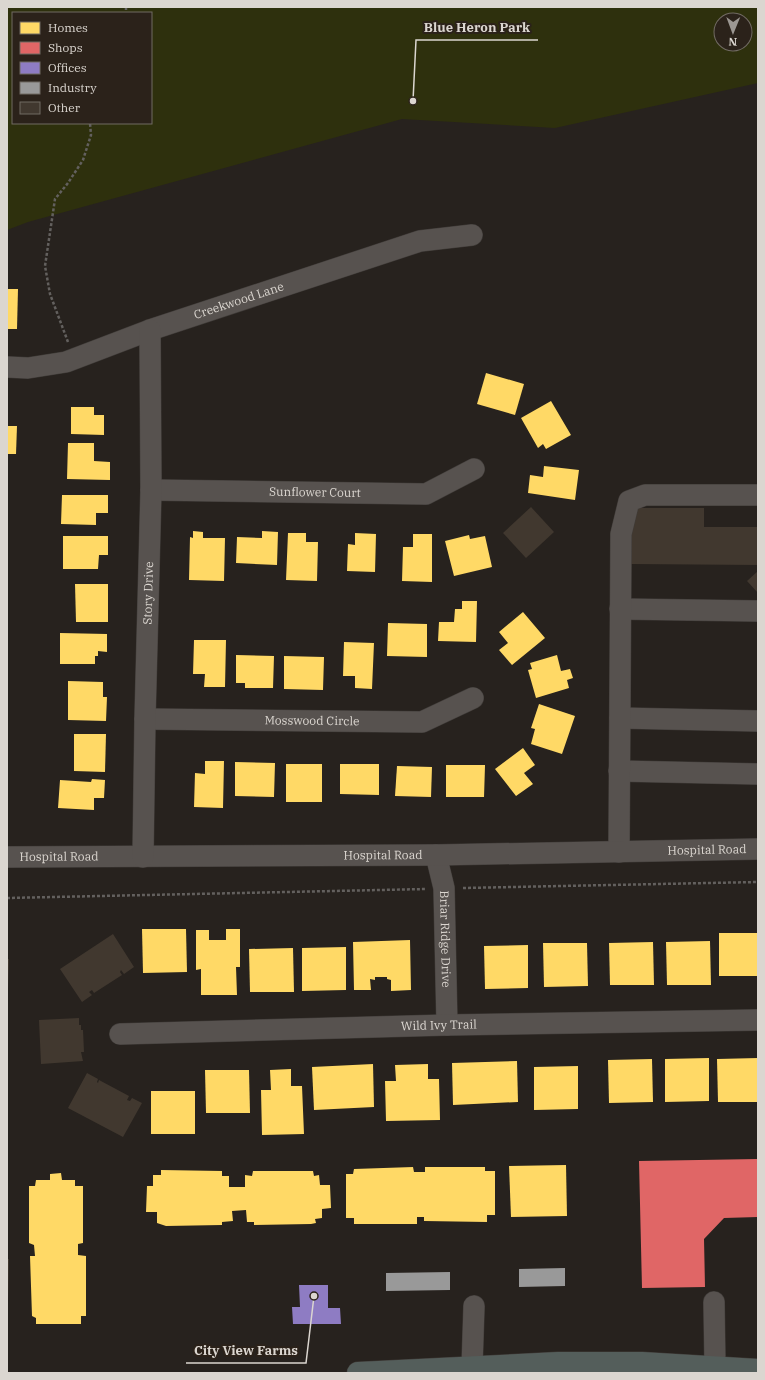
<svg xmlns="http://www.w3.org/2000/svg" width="765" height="1380" viewBox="0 0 765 1380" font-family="'IBM Plex Serif',serif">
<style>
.green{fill:#2e300d;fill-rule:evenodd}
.homes{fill:#ffd966}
.shops{fill:#e06666}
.offices{fill:#8e7cc3}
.industry{fill:#999}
.building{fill:#41382f}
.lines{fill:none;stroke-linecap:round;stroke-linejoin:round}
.minor-casing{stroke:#403c39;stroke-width:22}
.major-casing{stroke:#403c39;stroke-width:23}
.path{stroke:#63605e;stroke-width:2.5;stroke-dasharray:3 2;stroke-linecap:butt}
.minor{stroke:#57524f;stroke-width:21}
.major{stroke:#545e5b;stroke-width:22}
.labels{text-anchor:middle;stroke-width:4;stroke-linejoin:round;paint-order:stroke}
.street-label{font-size:12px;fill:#dbd6d0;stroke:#2b221a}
.leader{fill:none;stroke:#dbd6d0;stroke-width:1.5}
.callout-dot{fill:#dbd6d0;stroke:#2b221a;stroke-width:1.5}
.callout-label{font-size:13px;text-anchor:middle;font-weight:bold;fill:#dbd6d0;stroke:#2b221a;stroke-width:4;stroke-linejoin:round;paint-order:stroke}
</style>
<rect width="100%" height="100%" fill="#27221e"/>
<path class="green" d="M7,7H758V83L555,128L402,119L28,222L7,230ZM13,13H151V123H13ZM721,20H745V44H721Z"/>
<g class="homes">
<polygon points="7,289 18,289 17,329 7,329"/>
<polygon points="486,373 524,384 515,415 477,404"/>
<polygon points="551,401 571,435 546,449 543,444 538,448 521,418"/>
<polygon points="71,407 94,407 94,415 104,415 104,435 71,434"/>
<polygon points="7,426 17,426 16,454 7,454"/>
<polygon points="68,443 94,443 94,461 110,462 110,480 67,479"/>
<polygon points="544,466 579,470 575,500 528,493 530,475 543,477"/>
<polygon points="62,495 108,495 108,513 96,513 96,525 61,524"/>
<polygon points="193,531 203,532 203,538 225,538 224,581 189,580 190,537 193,538"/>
<polygon points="262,531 278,532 277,565 236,563 237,537 262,538"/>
<polygon points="288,533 306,533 306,542 318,542 317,581 286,580"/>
<polygon points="355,533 376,534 375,572 347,571 348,544 355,545"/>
<polygon points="413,534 432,534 432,582 402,581 403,547 413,547"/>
<polygon points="469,535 470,539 485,536 492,567 454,576 445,541"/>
<polygon points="63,536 108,536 108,555 99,555 98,569 63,569"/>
<polygon points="75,584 108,584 108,622 76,622"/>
<polygon points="462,601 477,601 476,642 438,641 439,622 454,622 455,609 462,609"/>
<polygon points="523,612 545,638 512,665 499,650 508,643 499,632"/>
<polygon points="388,623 427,624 427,657 387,656"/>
<polygon points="60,633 107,634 107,652 98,651 98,656 95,656 95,664 60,664"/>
<polygon points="194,640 226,640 225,687 204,687 205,674 193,674"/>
<polygon points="344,642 374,643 372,689 355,688 355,676 343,676"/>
<polygon points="236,655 274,656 273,688 245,688 245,683 236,683"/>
<polygon points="557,655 561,671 570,669 573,678 567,680 569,688 536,698 528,670 532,669 530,663"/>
<polygon points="284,656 324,657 323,690 284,689"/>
<polygon points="68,681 103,682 103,697 107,697 106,721 68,720"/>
<polygon points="539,704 575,716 562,754 531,744 535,729 531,728"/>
<polygon points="74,734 106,734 105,772 74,771"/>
<polygon points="523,748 535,765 524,773 533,784 516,796 495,769"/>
<polygon points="205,761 224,761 223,808 194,807 195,773 205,774"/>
<polygon points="235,762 275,763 274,797 235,796"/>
<rect x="286" y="764" width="36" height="38"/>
<polygon points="340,764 379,764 379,795 340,794"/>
<polygon points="446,765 485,765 484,797 446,797"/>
<polygon points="397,766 432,767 431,797 395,796"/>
<polygon points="92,779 105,780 104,798 94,798 94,810 58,808 60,780 91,782"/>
<polygon points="142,929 186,929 187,972 143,973"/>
<polygon points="226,929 240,929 240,967 236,967 237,995 201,995 201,969 196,970 196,930 209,930 209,940 226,940"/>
<rect x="719" y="933" width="39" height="43"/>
<polygon points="410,940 411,990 391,991 391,980 387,979 387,977 375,977 375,980 370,979 371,990 354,990 353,942"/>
<polygon points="710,941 711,985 667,985 666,942"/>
<polygon points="653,942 654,985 610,985 609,943"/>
<polygon points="543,943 587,943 588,986 544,987"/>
<polygon points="528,945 528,988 485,989 484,946"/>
<polygon points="346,947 346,990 302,991 302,948"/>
<polygon points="293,948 294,992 250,992 249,949"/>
<polygon points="709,1058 709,1101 665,1102 665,1059"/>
<polygon points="758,1058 758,1102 718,1102 717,1059"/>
<polygon points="652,1059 653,1102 609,1103 608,1060"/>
<polygon points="517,1061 518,1102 453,1105 452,1063"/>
<polygon points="373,1064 374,1107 314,1110 312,1067"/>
<polygon points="428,1064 428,1079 439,1079 440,1120 386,1121 385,1081 396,1081 395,1065"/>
<polygon points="578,1066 578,1109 534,1110 534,1067"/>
<polygon points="291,1069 291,1086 302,1086 304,1134 262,1135 261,1090 271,1090 270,1070"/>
<polygon points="205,1070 249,1070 250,1113 206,1113"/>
<rect x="151" y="1091" width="44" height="43"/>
<polygon points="566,1165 567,1216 511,1217 509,1166"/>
<polygon points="413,1167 414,1172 425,1172 425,1167 485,1167 485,1171 495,1171 495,1215 487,1215 487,1222 424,1221 424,1217 417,1217 417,1224 354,1224 354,1218 346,1218 346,1174 353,1174 354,1169"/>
<polygon points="161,1170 222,1171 222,1176 229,1176 229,1187 245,1187 245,1175 252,1176 253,1171 313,1171 314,1176 319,1175 320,1185 330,1185 331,1208 322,1209 322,1218 315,1219 316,1223 311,1224 254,1225 254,1222 247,1222 246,1210 232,1211 233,1221 222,1222 222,1225 166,1226 157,1223 157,1212 146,1212 147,1186 153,1186 153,1175 161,1175"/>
<polygon points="61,1173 62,1180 75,1180 75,1186 83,1186 83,1243 78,1244 78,1255 86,1256 86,1316 81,1316 81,1324 36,1324 36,1318 32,1316 30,1256 35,1256 34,1245 29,1243 29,1186 35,1186 36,1180 50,1180 50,1174"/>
</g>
<polygon class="shops" points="758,1159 758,1217 724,1218 704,1239 705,1287 642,1288 639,1161"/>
<polygon class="offices" points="299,1285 328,1285 328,1308 340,1308 341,1324 293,1324 292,1307 300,1307"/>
<g class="industry">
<polygon points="565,1268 565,1286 519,1287 519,1269"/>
<polygon points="450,1272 450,1290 386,1291 386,1273"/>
</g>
<g class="building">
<polygon points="531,507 554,532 526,558 503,533"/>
<polygon points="631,508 704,508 704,527 758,527 758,565 631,564"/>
<polygon points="758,571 758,593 747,581"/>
<polygon points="113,934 134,967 124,974 121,970 120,972 122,975 94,993 92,990 89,992 92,995 82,1002 60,969"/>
<polygon points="7,959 9,959 8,989 7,989"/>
<polygon points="79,1018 79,1025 81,1025 81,1030 83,1030 84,1052 81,1052 83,1061 41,1064 39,1020"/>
<polygon points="87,1073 98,1079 97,1082 98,1083 99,1080 129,1096 127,1100 130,1101 132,1098 142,1103 123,1137 68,1108"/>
<polygon points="7,1259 9,1259 8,1302 7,1302"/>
</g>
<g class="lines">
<defs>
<g id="minor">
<path id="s1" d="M7,367L28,368L66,362L150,330L420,241L472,235"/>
<path id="s2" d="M151,490L426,494L474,469"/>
<polyline points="620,609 758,611"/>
<polyline points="620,718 758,721"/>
<path id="s3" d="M145,719L422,722L473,698"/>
<polyline points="619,771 758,774"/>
<polyline points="619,852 621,534 629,501 645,495 758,495"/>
<path id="s4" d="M436,855L444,888L447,1025"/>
<path id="s5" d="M7,857L436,855L758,849"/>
<path id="s6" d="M143,857L145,719L151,490L150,330"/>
<path id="s7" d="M120,1034L447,1025L758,1020"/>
<polyline points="714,1302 715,1367"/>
<polyline points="472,1367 474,1306"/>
</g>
<polyline id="major" points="358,1373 558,1363 642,1363 758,1370"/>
</defs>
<use href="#minor" class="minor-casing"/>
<use href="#major" class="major-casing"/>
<g class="path">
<polyline points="126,7 126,13"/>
<polyline points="68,342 50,294 45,266 55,199 68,183 83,160 91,135 90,123"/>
<polyline points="463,888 758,882"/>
<polyline points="7,898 426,889"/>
</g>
<use href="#minor" class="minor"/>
<use href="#major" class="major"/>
</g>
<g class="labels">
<g class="street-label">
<text dy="4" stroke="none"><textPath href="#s1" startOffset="243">Creekwood Lane</textPath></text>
<text dy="4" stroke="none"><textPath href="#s2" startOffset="164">Sunflower Court</textPath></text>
<text dy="4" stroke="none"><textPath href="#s6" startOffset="264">Story Drive</textPath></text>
<text dy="4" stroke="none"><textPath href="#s3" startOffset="167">Mosswood Circle</textPath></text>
<text dy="4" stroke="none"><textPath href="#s5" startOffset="700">Hospital Road</textPath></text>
<text dy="4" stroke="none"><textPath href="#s5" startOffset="376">Hospital Road</textPath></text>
<text dy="4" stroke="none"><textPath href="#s5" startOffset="52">Hospital Road</textPath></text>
<text dy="4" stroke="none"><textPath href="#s4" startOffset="85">Briar Ridge Drive</textPath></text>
<text dy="4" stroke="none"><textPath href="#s7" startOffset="319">Wild Ivy Trail</textPath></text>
</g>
</g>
<path class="leader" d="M413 101L416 40H538M314 1296L306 1363H186"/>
<g class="callout-dot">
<circle cx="413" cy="101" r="4"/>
<circle cx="314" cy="1296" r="4"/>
</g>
<g class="callout-label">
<text x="477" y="32">Blue Heron Park</text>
<text x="246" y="1355">City View Farms</text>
</g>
<rect width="765" height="1380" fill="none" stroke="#dbd6d0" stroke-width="16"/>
<rect x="12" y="12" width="140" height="112" fill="#2b221a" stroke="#716a63"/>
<rect x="20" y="22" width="20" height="12" fill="#ffd966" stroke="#716a63"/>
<text x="48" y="32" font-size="12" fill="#dbd6d0">Homes</text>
<rect x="20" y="42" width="20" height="12" fill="#e06666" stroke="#716a63"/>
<text x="48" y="52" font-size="12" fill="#dbd6d0">Shops</text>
<rect x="20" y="62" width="20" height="12" fill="#8e7cc3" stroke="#716a63"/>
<text x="48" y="72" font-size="12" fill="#dbd6d0">Offices</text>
<rect x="20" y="82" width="20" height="12" fill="#999999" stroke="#716a63"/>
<text x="48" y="92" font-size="12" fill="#dbd6d0">Industry</text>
<rect x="20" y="102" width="20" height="12" fill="#41382f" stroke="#716a63"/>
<text x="48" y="112" font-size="12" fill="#dbd6d0">Other</text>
<g transform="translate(733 32) rotate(181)"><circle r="19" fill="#2b221a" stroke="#716a63"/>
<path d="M0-3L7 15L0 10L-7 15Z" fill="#9c9792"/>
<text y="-6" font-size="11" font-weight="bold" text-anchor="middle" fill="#dbd6d0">N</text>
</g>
</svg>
